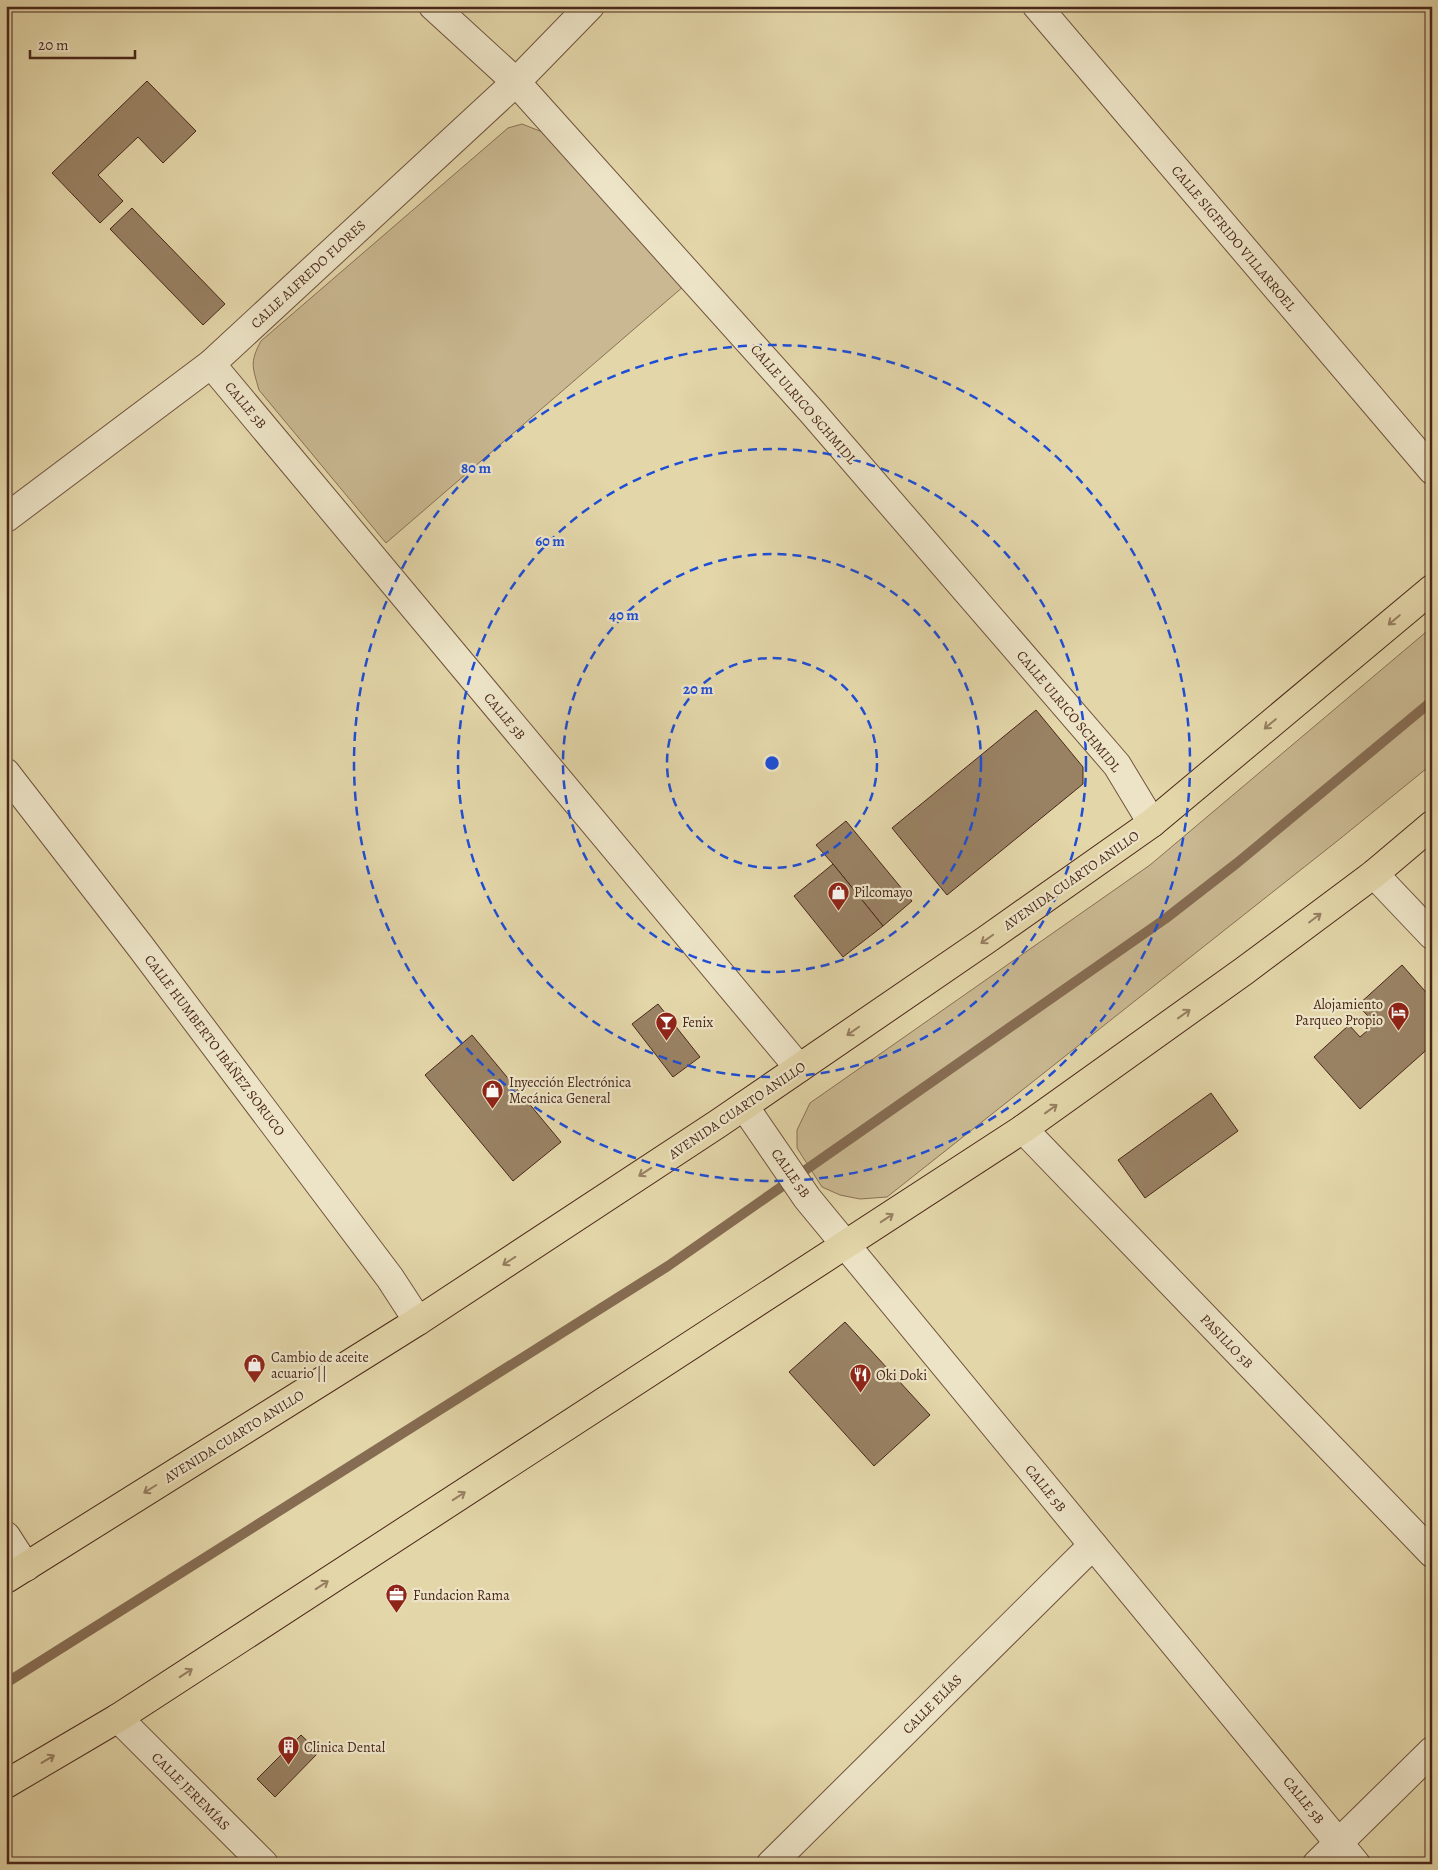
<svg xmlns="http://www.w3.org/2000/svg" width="1438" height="1870" viewBox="0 0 1438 1870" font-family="Alegreya,serif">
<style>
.green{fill:#c9b891;stroke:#897055}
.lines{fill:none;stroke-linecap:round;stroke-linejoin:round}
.stream{stroke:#866c52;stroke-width:10}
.building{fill:#998264;stroke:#492719}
.street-casing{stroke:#70533d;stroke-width:30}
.highway-casing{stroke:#492719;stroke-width:30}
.street{stroke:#ede4c7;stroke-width:28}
.highway{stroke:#e3d6a9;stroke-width:28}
.oneway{stroke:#967e61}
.ring{fill:none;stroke:#1d4ed8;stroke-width:2.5;stroke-dasharray:9 6}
.labels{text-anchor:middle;stroke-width:4.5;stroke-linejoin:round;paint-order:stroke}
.street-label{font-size:14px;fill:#492719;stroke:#ede4c7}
.poi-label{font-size:14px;fill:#492719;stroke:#ede4c7;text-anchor:start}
.centre{fill:#1d4ed8;stroke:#ede4c7;stroke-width:2.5}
.ring-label{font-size:15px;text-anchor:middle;font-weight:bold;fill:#1d4ed8;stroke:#ede4c7;stroke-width:4.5;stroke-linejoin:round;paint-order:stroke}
</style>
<rect width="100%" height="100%" fill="#e3d6a9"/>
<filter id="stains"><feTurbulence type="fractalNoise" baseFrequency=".004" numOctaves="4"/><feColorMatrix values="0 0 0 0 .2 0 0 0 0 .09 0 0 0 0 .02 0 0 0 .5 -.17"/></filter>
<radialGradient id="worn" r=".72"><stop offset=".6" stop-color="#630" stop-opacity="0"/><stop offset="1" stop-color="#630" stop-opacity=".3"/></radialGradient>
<g class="green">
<path d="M522,124L545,133L684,286L386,543L259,390C253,368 249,363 261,341L508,128Z"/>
<polygon points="1432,627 1432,764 1341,838 887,1197 860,1199 840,1195 822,1187 797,1148 797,1130 810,1103 1150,865"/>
</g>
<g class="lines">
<polyline class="stream" points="6,1683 668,1266 1165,919 1237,863 1432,701"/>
</g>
<g class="building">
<polygon points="147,81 196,131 163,163 138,137 98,175 123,201 100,223 52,173"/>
<polygon points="132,208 225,304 203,325 110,229"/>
<polygon points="1036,710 1083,767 1083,784 947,895 892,828"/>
<polygon points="846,821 912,901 883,926 833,864 816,845"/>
<polygon points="833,864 883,926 843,957 794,896"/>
<polygon points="1402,965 1432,999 1432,1045 1360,1109 1314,1057 1349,1025 1360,1037 1375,1024 1358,1005"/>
<polygon points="658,1004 700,1057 673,1077 632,1024"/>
<polygon points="472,1035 561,1142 513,1181 425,1075"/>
<polygon points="1211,1093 1238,1131 1145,1198 1118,1160"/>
<polygon points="845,1322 930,1415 874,1466 789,1372"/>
<polygon points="301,1735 319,1752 275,1797 257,1779"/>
</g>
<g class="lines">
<defs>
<g id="street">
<polyline points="433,6 516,82 813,413 1117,765 1152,823"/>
<polyline points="1037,6 1432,470"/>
<polyline points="211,364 799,1068"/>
<polyline points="6,518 211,364 516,82 590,6"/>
<polyline points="6,773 140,946 390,1278 418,1321"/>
<polyline points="1374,874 1432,935"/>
<polyline points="744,1106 807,1198 1356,1864"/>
<polyline points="1023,1129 1432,1553"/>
<polyline points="6,1536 26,1567"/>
<polyline points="118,1718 264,1864"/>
<polyline points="771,1864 1093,1545"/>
<polyline points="1317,1864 1432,1751"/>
</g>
<g id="highway">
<polyline points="6,1579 418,1321 719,1123 986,940 1152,823 1432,589"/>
<polyline points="6,1784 118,1718 1023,1129 1244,971 1374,874 1432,825"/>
</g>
</defs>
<use href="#street" class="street-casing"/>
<use href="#highway" class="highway-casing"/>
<use href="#street" class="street"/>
<use href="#highway" class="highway"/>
</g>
<defs><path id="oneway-shaft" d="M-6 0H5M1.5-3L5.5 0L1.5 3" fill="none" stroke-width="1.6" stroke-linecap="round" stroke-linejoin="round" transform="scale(1.25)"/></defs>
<g class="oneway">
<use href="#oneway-shaft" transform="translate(1394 620) rotate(140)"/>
<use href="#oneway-shaft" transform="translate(1270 724) rotate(140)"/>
<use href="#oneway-shaft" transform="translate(1315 918) rotate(-37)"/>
<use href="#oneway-shaft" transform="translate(987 939) rotate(145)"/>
<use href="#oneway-shaft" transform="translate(1184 1014) rotate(-36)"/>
<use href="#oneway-shaft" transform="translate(853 1031) rotate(145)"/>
<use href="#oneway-shaft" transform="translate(1051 1109) rotate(-36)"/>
<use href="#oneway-shaft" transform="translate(645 1172) rotate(147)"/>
<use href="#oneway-shaft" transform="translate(887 1218) rotate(-33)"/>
<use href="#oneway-shaft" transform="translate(509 1261) rotate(147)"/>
<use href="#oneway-shaft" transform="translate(150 1489) rotate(148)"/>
<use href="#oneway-shaft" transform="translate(459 1496) rotate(-33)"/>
<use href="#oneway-shaft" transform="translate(322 1585) rotate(-33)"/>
<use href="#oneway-shaft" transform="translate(186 1673) rotate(-33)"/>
<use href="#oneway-shaft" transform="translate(48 1759) rotate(-31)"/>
</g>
<g class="ring">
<circle cx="772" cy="763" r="105"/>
<circle cx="772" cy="763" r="209"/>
<circle cx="772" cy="763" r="314"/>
<circle cx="772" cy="763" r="418"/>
</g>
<defs>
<symbol id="shop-pin" viewBox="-11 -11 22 30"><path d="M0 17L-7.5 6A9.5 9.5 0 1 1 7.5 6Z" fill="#8f2418" stroke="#ede4c7"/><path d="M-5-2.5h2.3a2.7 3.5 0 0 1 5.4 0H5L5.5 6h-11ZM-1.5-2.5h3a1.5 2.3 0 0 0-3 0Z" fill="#fff"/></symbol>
<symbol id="hotel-pin" viewBox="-11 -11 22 30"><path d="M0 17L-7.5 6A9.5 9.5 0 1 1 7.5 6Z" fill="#8f2418" stroke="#ede4c7"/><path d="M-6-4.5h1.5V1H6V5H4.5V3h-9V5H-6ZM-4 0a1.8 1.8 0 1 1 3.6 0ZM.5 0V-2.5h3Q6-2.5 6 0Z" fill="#fff"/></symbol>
<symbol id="bar-pin" viewBox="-11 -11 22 30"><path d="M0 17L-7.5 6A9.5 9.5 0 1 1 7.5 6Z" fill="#8f2418" stroke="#ede4c7"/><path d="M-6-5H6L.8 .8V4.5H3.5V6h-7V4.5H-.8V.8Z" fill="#fff"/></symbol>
<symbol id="restaurant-pin" viewBox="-11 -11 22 30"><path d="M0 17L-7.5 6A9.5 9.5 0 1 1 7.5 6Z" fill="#8f2418" stroke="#ede4c7"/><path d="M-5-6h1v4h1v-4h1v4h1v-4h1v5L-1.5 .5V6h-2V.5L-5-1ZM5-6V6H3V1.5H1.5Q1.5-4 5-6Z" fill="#fff"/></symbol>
<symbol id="office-pin" viewBox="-11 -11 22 30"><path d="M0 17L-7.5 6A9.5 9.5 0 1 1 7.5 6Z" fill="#8f2418" stroke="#ede4c7"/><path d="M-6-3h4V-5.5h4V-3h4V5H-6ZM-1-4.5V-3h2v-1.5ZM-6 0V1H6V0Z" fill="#fff"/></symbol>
<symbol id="building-pin" viewBox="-11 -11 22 30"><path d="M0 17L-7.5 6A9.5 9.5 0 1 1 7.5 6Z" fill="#8f2418" stroke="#ede4c7"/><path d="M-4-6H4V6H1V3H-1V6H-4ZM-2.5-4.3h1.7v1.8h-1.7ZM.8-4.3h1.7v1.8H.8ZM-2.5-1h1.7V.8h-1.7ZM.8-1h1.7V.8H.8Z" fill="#fff"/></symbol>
</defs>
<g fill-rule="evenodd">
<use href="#shop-pin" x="826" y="880" width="25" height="34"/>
<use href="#hotel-pin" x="1386" y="1000" width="25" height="34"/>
<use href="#bar-pin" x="654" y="1010" width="25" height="34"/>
<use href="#shop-pin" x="480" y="1078" width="25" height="34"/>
<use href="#shop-pin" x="242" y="1352" width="25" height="34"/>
<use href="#restaurant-pin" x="848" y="1362" width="25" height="34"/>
<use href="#office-pin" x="384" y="1582" width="25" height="34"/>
<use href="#building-pin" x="276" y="1734" width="25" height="34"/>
</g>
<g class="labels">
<g class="street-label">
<text transform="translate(1234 238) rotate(50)" y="5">CALLE SIGFRIDO VILLARROEL</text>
<text transform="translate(308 274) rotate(-43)" y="5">CALLE ALFREDO FLORES</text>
<text transform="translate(804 404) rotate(49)" y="5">CALLE ULRICO SCHMIDL</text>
<text transform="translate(246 405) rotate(50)" y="5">CALLE 5B</text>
<text transform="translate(1069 711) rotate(50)" y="5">CALLE ULRICO SCHMIDL</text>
<text transform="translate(505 716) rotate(50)" y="5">CALLE 5B</text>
<text transform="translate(1071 880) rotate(-35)" y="5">AVENIDA CUARTO ANILLO</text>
<text transform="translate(215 1045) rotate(53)" y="5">CALLE HUMBERTO IBÁÑEZ SORUCO</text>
<text transform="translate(737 1110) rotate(-34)" y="5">AVENIDA CUARTO ANILLO</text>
<text transform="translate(791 1173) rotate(55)" y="5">CALLE 5B</text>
<text transform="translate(1227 1341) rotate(46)" y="5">PASILLO 5B</text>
<text transform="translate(234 1436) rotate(-32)" y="5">AVENIDA CUARTO ANILLO</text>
<text transform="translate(1046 1488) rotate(51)" y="5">CALLE 5B</text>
<text transform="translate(932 1704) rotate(-45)" y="5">CALLE ELÍAS</text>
<text transform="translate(191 1791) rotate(45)" y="5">CALLE JEREMÍAS</text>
<text transform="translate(1304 1800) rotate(51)" y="5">CALLE 5B</text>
</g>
<g class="poi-label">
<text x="854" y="897">Pilcomayo</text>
<text x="1383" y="1009" text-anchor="end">Alojamiento<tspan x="1383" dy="16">Parqueo Propio</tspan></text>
<text x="682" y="1027">Fenix</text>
<text x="509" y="1087">Inyección Electrónica<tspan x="509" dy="16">Mecánica General</tspan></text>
<text x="271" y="1362">Cambio de aceite<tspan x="271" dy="16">acuario ||</tspan></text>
<text x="876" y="1380">Oki Doki</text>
<text x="413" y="1600">Fundacion Rama</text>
<text x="304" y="1752">Clinica Dental</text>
</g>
</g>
<circle cx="772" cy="763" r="8" class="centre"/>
<g class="ring-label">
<text x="476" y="473">80 m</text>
<text x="550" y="546">60 m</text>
<text x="624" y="620">40 m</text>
<text x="698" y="694">20 m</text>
</g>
<rect width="1438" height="1870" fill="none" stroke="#e3d6a9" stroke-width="25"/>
<rect x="8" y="8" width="1423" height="1855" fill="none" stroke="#492719" stroke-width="2.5"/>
<rect x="12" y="12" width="1413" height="1845" fill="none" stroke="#492719"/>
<path d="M30 50v8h105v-8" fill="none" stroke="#492719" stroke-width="2.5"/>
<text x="38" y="50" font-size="15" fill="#492719" stroke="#ede4c7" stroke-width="4" paint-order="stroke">20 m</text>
<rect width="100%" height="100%" filter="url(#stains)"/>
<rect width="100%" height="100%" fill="url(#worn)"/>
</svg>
